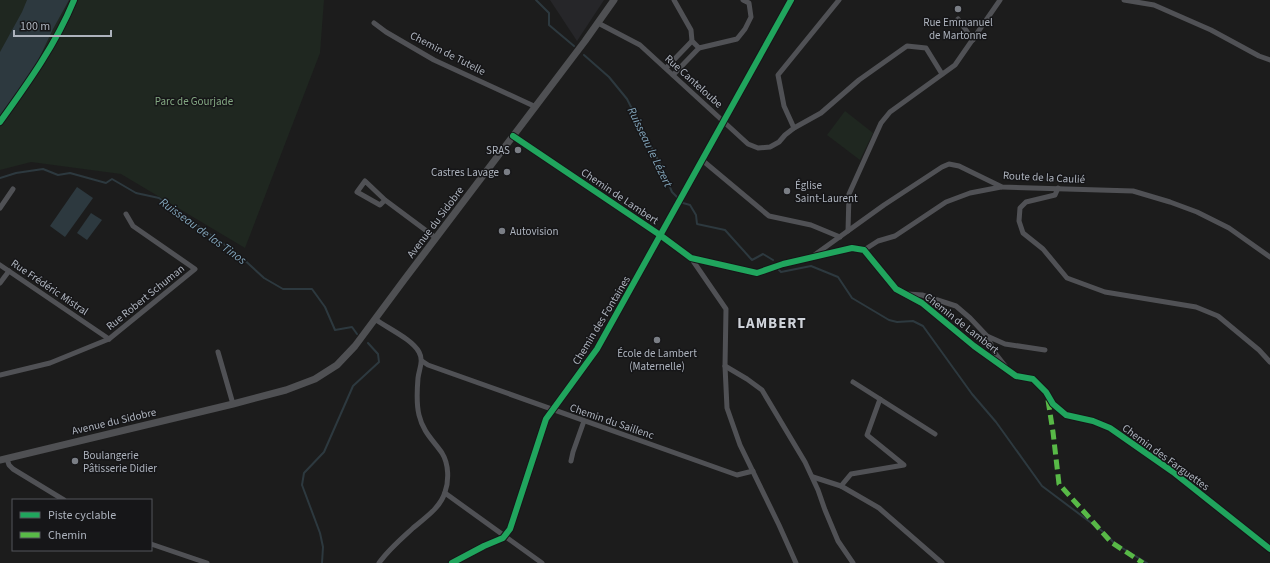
<svg xmlns="http://www.w3.org/2000/svg" width="1270" height="563" viewBox="0 0 1270 563" font-family="'Source Sans 3',sans-serif">
<style>
.built{fill:#262629}
.green{fill:#1f2720}
.water{fill:#2d393f}
.lines{fill:none;stroke-linecap:round;stroke-linejoin:round}
.stream{stroke:#2d393f;stroke-width:2}
.street{stroke:#505155;stroke-width:5}
.secondary{stroke:#4f5053;stroke-width:7}
.quiet{stroke:#58b947;stroke-width:5;stroke-dasharray:10 5;stroke-linecap:butt}
.cycleway-casing{stroke:#161618;stroke-width:8}
.cycleway{stroke:#20a55d;stroke-width:6}
.poi-dot{fill:#7a7e85;stroke:#161618;stroke-width:1.5}
.labels{text-anchor:middle;stroke-width:3;stroke-linejoin:round;paint-order:stroke}
.poi-label{font-size:11px;fill:#adb3bd;stroke:#161618;text-anchor:start}
.street-label{font-size:11px;fill:#adb3bd;stroke:#161618}
.park-label{font-size:11px;fill:#84a983;stroke:#161618}
.water-label{font-size:12px;font-style:italic;fill:#82a5ba;stroke:#161618}
.district-label{font-size:15px;font-weight:bold;letter-spacing:1px;fill:#ced2d9;stroke:#161618}
</style>
<rect width="100%" height="100%" fill="#1c1c1c"/>
<polygon class="built" points="550,0 604,0 577,41"/>
<g class="green">
<polygon points="0,0 324,0 320,53 245,248 121,174 31,162 0,170"/>
<polygon points="845,111 873,133 860,160 827,135"/>
</g>
<g class="water">
<polygon points="27,0 69,0 53,29 34,69 0,115 0,52 22,12"/>
<polygon points="77,187 93,198 65,237 50,226"/>
<polygon points="91,213 102,220 87,240 77,233"/>
</g>
<g class="lines">
<g class="stream">
<polyline points="536,0 549,13 549,25 574,46"/>
<polyline points="584,55 609,77 627,99 661,166 672,192 683,203 690,205 696,215 697,224 725,230 752,260 763,254 773,260"/>
<polyline points="0,178 16,173 43,169 58,175 70,173 106,183 112,179 136,193 159,198 239,255 264,278 283,289 312,289 325,307 335,330 352,327 357,334"/>
<polyline points="778,269 781,272 811,266 838,277 852,298 889,320 897,322 913,321 923,326 972,394 996,422 1042,486 1106,534 1114,543 1147,563"/>
<polyline points="322,563 323,547 320,533 302,485 304,473 324,452 353,386 379,362 378,354 368,343"/>
</g>
<g class="street">
<polyline points="1124,0 1154,5 1211,30 1259,56 1270,60"/>
<polyline points="958,19 973,40"/>
<polyline points="374,23 386,32 434,60 536,107"/>
<polyline points="598,23 640,45 748,144 758,148 770,147 779,142 785,135 794,128 821,113 859,80 907,46 926,48 942,74"/>
<polyline points="699,48 737,39 745,29 751,17 749,3 743,0"/>
<polyline points="666,68 692,41"/>
<polyline points="673,75 699,48 692,41 691,30 674,0"/>
<polyline points="794,128 784,106 778,75 839,0"/>
<polyline points="513,136 660,235 691,258 757,273 783,264 852,248 864,250 896,289 922,303 974,346 1016,376 1033,379 1046,392 1053,404 1066,415 1093,421 1110,428 1173,472 1270,549"/>
<polyline points="702,160 769,216 811,225 840,237"/>
<polyline points="1058,188 1055,195 1026,202 1020,208 1019,221 1023,233 1043,249 1067,278 1105,292 1196,307 1218,316 1259,350 1270,362"/>
<polyline points="385,200 380,205 357,192 365,181 385,200 436,238"/>
<polyline points="0,208 13,189"/>
<polyline points="848,231 849,194 881,123 890,112 955,65 1000,0"/>
<polyline points="864,250 878,241 895,236 946,202 970,193 1001,187"/>
<polyline points="813,256 884,205 942,167 949,164 959,166 1002,187 1133,191 1170,202 1197,212 1229,228 1270,257"/>
<polyline points="691,258 726,309 725,366 727,408 740,445 779,525 796,563"/>
<polyline points="0,265 109,339"/>
<polyline points="0,283 9,271"/>
<polyline points="908,294 922,295 956,306 970,318 987,336 1005,344 1045,350"/>
<path d="M375,319C387,328 412,339 419,352C424,361 419,369 418,378C417,390 416,403 419,415C423,432 433,440 442,453C449,464 449,481 445,492C441,507 425,518 413,528C401,539 388,550 379,563"/>
<polyline points="987,336 995,353 1006,367"/>
<polyline points="597,349 660,235"/>
<polyline points="218,352 233,404"/>
<polyline points="422,361 428,365 737,475 753,471"/>
<polyline points="725,366 747,379 762,390 805,462 818,490 825,510 838,541 853,563"/>
<polyline points="0,375 50,363 109,339 195,269 133,226 126,214"/>
<polyline points="853,382 935,434"/>
<polyline points="7,459 9,465 13,469 64,500"/>
<polyline points="571,461 573,452 584,421"/>
<polyline points="813,477 841,486 879,508 942,563"/>
<polyline points="841,486 851,474 904,465 867,435 880,399"/>
<polyline points="445,493 542,563"/>
<polyline points="151,544 207,563"/>
<path d="M461,558C469,554 502,540 506,535"/>
</g>
<polyline class="secondary" points="0,460 233,404 286,390 315,379 337,365 355,346 404,280 585,41 614,0"/>
<polyline class="quiet" points="1048,400 1053,432 1059,484 1111,542 1143,563"/>
<defs>
<g id="cycleway">
<path d="M0,122C28,83 56,44 74,0"/>
<polyline points="513,136 660,235 691,258 757,273 783,264 852,248 864,250 896,289 922,303 974,346 1016,376 1033,379 1046,392 1053,404 1066,415 1093,421 1110,428 1173,472 1270,549"/>
<polyline points="452,563 484,546 503,538 510,529 546,419 597,349 791,0"/>
</g>
</defs>
<use href="#cycleway" class="cycleway-casing"/>
<use href="#cycleway" class="cycleway"/>
</g>
<g class="poi-dot">
<circle cx="958" cy="9" r="4"/>
<circle cx="518" cy="150" r="4"/>
<circle cx="507" cy="172" r="4"/>
<circle cx="787" cy="191" r="4"/>
<circle cx="502" cy="231" r="4"/>
<circle cx="657" cy="340" r="4"/>
<circle cx="75" cy="461" r="4"/>
</g>
<g class="labels">
<g class="poi-label">
<text x="958" y="26" text-anchor="middle">Rue Emmanuel<tspan x="958" dy="13">de Martonne</tspan></text>
<text x="510" y="154" text-anchor="end">SRAS</text>
<text x="499" y="176" text-anchor="end">Castres Lavage</text>
<text x="795" y="189">Église<tspan x="795" dy="13">Saint-Laurent</tspan></text>
<text x="510" y="235">Autovision</text>
<text x="657" y="357" text-anchor="middle">École de Lambert<tspan x="657" dy="13">(Maternelle)</tspan></text>
<text x="83" y="459">Boulangerie<tspan x="83" dy="13">Pâtisserie Didier</tspan></text>
</g>
<g class="street-label">
<text transform="translate(448 53) rotate(27)" y="4">Chemin de Tutelle</text>
<text transform="translate(694 81) rotate(42)" y="4">Rue Canteloube</text>
<text transform="translate(1044 177) rotate(3)" y="4">Route de la Caulié</text>
<text transform="translate(620 196) rotate(34)" y="4">Chemin de Lambert</text>
<text transform="translate(435 222) rotate(-53)" y="4">Avenue du Sidobre</text>
<text transform="translate(50 287) rotate(34)" y="4">Rue Frédéric Mistral</text>
<text transform="translate(145 297) rotate(-39)" y="4">Rue Robert Schuman</text>
<text transform="translate(601 320) rotate(-59)" y="4">Chemin des Fontaines</text>
<text transform="translate(962 323) rotate(38)" y="4">Chemin de Lambert</text>
<text transform="translate(114 421) rotate(-13)" y="4">Avenue du Sidobre</text>
<text transform="translate(612 421) rotate(19)" y="4">Chemin du Saillenc</text>
<text transform="translate(1166 457) rotate(36)" y="4">Chemin des Farguettes</text>
</g>
<g class="park-label">
<text x="194" y="105">Parc de Gourjade</text>
</g>
<g class="water-label">
<text transform="translate(650 147) rotate(64)" y="4">Ruisseau le Lézert</text>
<text transform="translate(203 231) rotate(36)" y="4">Ruisseau de las Tinos</text>
</g>
<g class="district-label">
<text x="772" y="328">LAMBERT</text>
</g>
</g>
<rect x="12" y="499" width="140" height="52" fill="#161618" stroke="#52555a"/>
<rect x="20" y="512" width="20" height="6" fill="#20a55d" stroke="#52555a"/>
<text x="48" y="519" font-size="12" fill="#adb3bd">Piste cyclable</text>
<rect x="20" y="532" width="20" height="6" fill="#58b947" stroke="#52555a"/>
<text x="48" y="539" font-size="12" fill="#adb3bd">Chemin</text>
<path d="M14 30v6h97v-6" fill="none" stroke="#adb3bd" stroke-width="2"/>
<text x="20" y="30" font-size="12" fill="#adb3bd" stroke="#161618" stroke-width="3" paint-order="stroke">100 m</text>
</svg>
